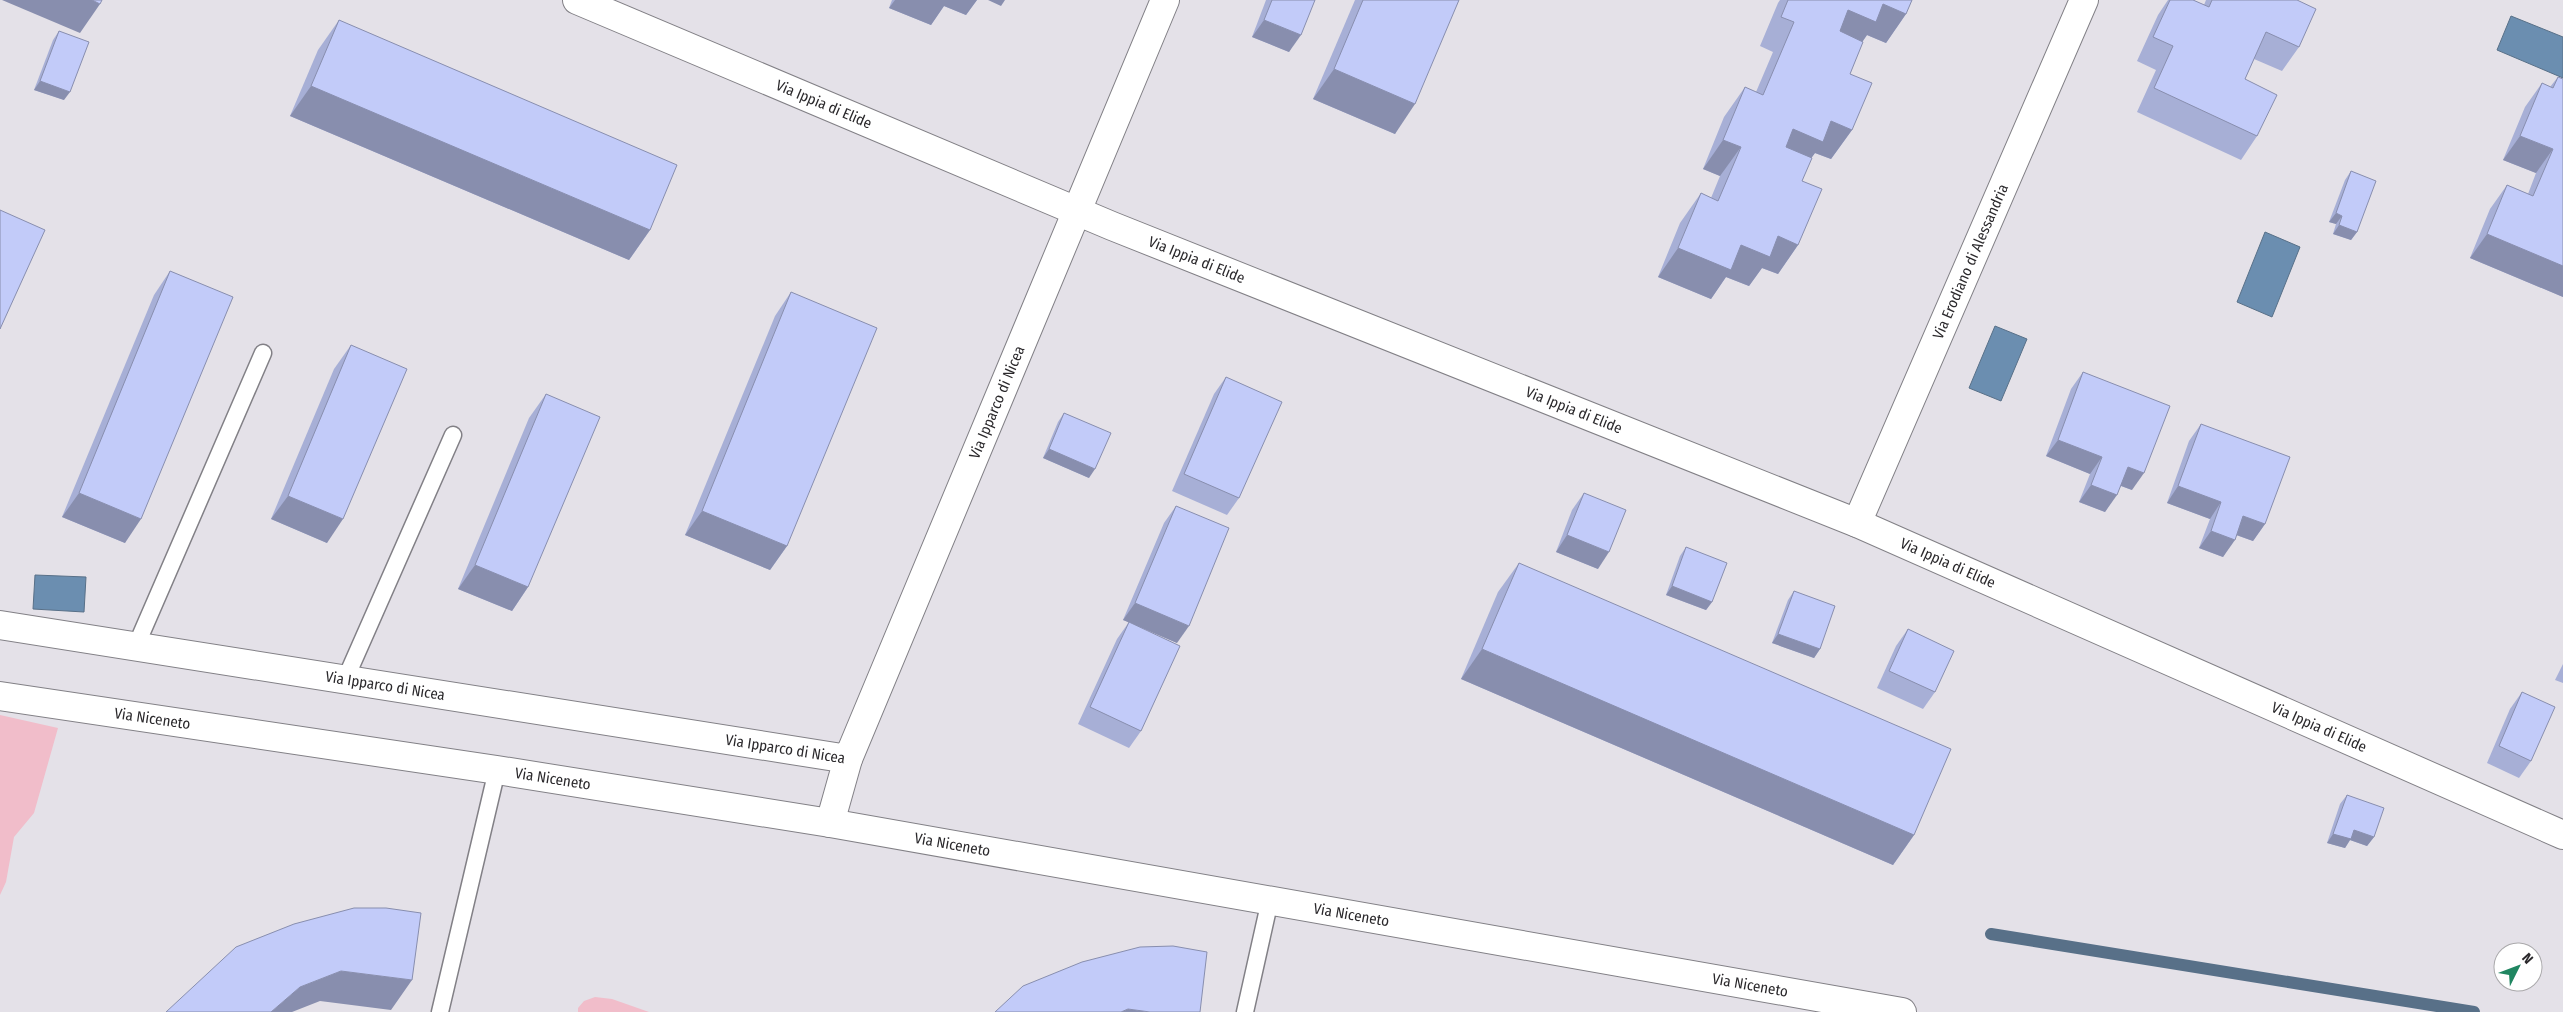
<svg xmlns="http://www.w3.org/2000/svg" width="2563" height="1012" viewBox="0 0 2563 1012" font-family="'Fira Sans Condensed',sans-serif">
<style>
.green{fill:#f1bdca}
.water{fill:#6b8eb0;stroke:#587088}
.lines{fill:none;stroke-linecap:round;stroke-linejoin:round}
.stream{stroke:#587088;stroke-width:12}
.service-casing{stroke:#828086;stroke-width:19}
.minor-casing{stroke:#828086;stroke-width:30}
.service{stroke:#fff;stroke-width:16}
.minor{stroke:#fff;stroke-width:28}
.wall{fill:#a7afd6}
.shaded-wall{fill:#888eae}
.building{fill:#c2cbf9;stroke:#888eae}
.labels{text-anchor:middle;stroke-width:5;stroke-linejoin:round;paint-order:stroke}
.street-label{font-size:15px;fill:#2b292c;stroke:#fff}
</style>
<rect width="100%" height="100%" fill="#e4e1e8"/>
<g class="green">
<polygon points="0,715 58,728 34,813 14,837 6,882 0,895"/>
<polygon points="595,997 612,999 649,1012 578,1012 578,1008 584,1001"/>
</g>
<g class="water">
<polygon points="2511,16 2563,37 2563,78 2497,50"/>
<polygon points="2265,232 2300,247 2272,317 2237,302"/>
<polygon points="1995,326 2027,339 2001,401 1969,388"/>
<polygon points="35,575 86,577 84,612 33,609"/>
</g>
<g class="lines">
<polyline class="stream" points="1991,934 2474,1012"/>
<defs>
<g id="service">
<polyline points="136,646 263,353"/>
<polyline points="345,680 453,435"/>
<polyline points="440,1012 497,770"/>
<polyline points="1245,1012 1270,900"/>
</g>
<g id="minor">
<path id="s1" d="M577,0L1112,226L1857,523L2563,835"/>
<path id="s2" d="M1857,523L2084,0"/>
<path id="s3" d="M0,625L848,759L1165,0"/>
<path id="s4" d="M0,696L497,770L830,823L1902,1012"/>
<polyline points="830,823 848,759"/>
</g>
</defs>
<use href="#service" class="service-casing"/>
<use href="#minor" class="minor-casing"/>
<use href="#service" class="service"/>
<use href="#minor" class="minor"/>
</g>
<g class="wall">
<polygon points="892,0 977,0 966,15 944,6 931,25 889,8"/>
<polygon points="1266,0 1315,0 1289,52 1252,37"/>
<polygon points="1355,0 1459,0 1395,134 1313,99"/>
<polygon points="1780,0 1912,0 1906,14 1886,43 1867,35 1863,41 1850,74 1852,130 1831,159 1815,153 1811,158 1802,181 1798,245 1778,274 1762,268 1749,286 1726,277 1711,299 1658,277 1680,223 1701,193 1711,198 1720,176 1703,169 1724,117 1745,87 1756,92 1773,52 1760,46 1778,3"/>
<polygon points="2168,0 2193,0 2204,5 2206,0 2297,0 2299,47 2282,71 2254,59 2245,79 2257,136 2241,160 2137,112 2156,70 2137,61 2158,15"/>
<polygon points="339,20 650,230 629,260 290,116 318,50"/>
<polygon points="59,31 64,100 34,90 53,40"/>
<polygon points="2558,77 2563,79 2563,297 2470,258 2490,209 2507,185 2528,194 2536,173 2503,160 2525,107 2542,83 2550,87"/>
<polygon points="2351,171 2357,232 2351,240 2333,234 2336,224 2329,222 2345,180"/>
<polygon points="170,271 125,543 62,517 154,295"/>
<polygon points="791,292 787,546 770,570 685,535 775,316"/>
<polygon points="351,345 327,543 271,519 334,369"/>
<polygon points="2083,372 2132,490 2121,486 2105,512 2079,502 2090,474 2046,456 2071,389"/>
<polygon points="1226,377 1239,498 1227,515 1172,491 1214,394"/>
<polygon points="546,394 528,587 512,611 458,589 529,418"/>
<polygon points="1064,413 1089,478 1043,458 1058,422"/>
<polygon points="2201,424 2265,524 2253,541 2236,535 2223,557 2199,548 2210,519 2167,503 2189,441"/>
<polygon points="1584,493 1598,569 1556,552 1572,510"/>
<polygon points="1176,506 1177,643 1129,622 1141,731 1129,748 1078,724 1117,639 1129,622 1123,620 1164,523"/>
<polygon points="1686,547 1712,602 1706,610 1666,595 1680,556"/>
<polygon points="1519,563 1914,835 1893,865 1461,679 1498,592"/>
<polygon points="1794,591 1820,649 1814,658 1772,643 1788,600"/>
<polygon points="1908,629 1935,692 1923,709 1877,688 1896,646"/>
<polygon points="2563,664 2563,683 2555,680"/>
<polygon points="2522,692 2531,761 2519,778 2487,763 2510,709"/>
<polygon points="2347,795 2374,837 2367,846 2350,840 2345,848 2327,843 2340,804"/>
</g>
<g class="shaded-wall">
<polygon points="2,0 92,0 100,4 80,33"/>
<polygon points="895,0 977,0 966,15 944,6 931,25 889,8"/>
<polygon points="988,0 1005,0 1001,6"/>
<polygon points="1883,4 1906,14 1886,43 1867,35 1855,52 1827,40 1848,10"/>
<polygon points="1264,20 1301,35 1289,52 1252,37"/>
<polygon points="1334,69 1415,104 1395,134 1313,99"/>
<polygon points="40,81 70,92 64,100 34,90"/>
<polygon points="311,86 650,230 629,260 290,116"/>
<polygon points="1831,121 1852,130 1831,159 1815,153 1802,171 1772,159 1793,129"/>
<polygon points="2520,136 2553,149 2536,173 2503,160"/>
<polygon points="1723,140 1741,147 1720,176 1703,169"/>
<polygon points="2336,213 2342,216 2336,224 2329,222"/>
<polygon points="2339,225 2357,232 2351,240 2333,234"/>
<polygon points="2487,234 2563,266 2563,297 2470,258"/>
<polygon points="1778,236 1798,245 1778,274 1762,268 1749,286 1726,277 1711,299 1658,277 1678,248 1741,245"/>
<polygon points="2058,440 2102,457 2090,474 2046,456"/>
<polygon points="1049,449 1095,469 1089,478 1043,458"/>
<polygon points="2128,467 2144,473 2132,490 2116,484"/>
<polygon points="2091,485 2117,495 2105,512 2079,502"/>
<polygon points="2178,486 2221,502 2210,519 2167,503"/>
<polygon points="79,493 141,519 125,543 62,517"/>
<polygon points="288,496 343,519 327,543 271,519"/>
<polygon points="702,511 787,546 770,570 685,535"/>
<polygon points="2243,516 2265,524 2253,541 2231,533"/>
<polygon points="2211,531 2235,540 2223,557 2199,548"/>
<polygon points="1567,535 1609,552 1598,569 1556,552"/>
<polygon points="475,565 528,587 512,611 458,589"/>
<polygon points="1672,586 1712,602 1706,610 1666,595"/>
<polygon points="1135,603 1189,626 1177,643 1123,620"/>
<polygon points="1778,634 1820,649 1814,658 1772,643"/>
<polygon points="1482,649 1914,835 1893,865 1461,679"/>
<polygon points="2354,830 2374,837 2367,846 2350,840 2345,848 2327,843 2333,834"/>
<polygon points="341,971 412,980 391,1010 320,1001 292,1012 271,1012 300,987"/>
<polygon points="1128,1009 1150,1012 1121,1012"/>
</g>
<g class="building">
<polygon points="92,0 102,0 100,4"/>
<polygon points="1272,0 1315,0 1301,35 1264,20"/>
<polygon points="1363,0 1459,0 1415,104 1334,69"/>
<polygon points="1788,0 1912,0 1906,14 1883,4 1876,22 1848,10 1840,31 1863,42 1850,74 1872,83 1852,130 1831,121 1823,142 1793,129 1786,147 1812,158 1802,181 1822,189 1798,245 1778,236 1770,257 1741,245 1731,270 1678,248 1701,193 1718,201 1741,147 1723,140 1745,87 1763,95 1794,22 1781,17"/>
<polygon points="2170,0 2193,0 2209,7 2212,0 2297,0 2316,9 2299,47 2266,32 2245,79 2277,95 2257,136 2154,88 2173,46 2153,37"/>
<polygon points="339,20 677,165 650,230 311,86"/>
<polygon points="59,31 89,42 70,92 40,81"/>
<polygon points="2558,77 2563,79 2563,266 2487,234 2507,185 2533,196 2553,149 2520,136 2542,83 2553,88"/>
<polygon points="2351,171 2376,181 2357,232 2339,225 2342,216 2336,213"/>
<polygon points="0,210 45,230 0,329"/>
<polygon points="170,271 233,297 141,519 79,493"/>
<polygon points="791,292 877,328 787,546 702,511"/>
<polygon points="351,345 407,369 343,519 288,496"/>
<polygon points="2083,372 2170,406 2144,473 2128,467 2117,495 2091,485 2102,457 2058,440"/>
<polygon points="1226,377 1282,402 1239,498 1184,474"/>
<polygon points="546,394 600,417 528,587 475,565"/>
<polygon points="1064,413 1111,433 1095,469 1049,449"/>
<polygon points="2201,424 2290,457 2265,524 2243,516 2235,540 2211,531 2221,502 2178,486"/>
<polygon points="1584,493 1626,510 1609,552 1567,535"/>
<polygon points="1176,506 1229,528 1189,626 1135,603"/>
<polygon points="1686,547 1727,563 1712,602 1672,586"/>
<polygon points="1519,563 1951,749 1914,835 1482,649"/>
<polygon points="1794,591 1835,606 1820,649 1778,634"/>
<polygon points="1129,622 1180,646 1141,731 1090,707"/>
<polygon points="1908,629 1954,651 1935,692 1889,671"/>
<polygon points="2522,692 2555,707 2531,761 2499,746"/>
<polygon points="2347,795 2384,808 2374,837 2354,830 2351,839 2333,834"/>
<polygon points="354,908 386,908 421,913 412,980 341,971 300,987 271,1012 166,1012 236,947 294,924"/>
<polygon points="1173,946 1207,952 1200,1012 1150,1012 1128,1009 1121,1012 995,1012 1023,986 1082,962 1140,947"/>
</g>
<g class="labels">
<g class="street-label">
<text dy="5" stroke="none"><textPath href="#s1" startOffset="268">Via Ippia di Elide</textPath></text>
<text dy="5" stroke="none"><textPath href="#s1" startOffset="672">Via Ippia di Elide</textPath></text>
<text dy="5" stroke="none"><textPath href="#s2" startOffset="285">Via Erodiano di Alessandria</textPath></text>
<text dy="5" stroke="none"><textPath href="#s3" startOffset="1245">Via Ipparco di Nicea</textPath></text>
<text dy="5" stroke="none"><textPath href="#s1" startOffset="1078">Via Ippia di Elide</textPath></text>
<text dy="5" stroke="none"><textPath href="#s1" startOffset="1482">Via Ippia di Elide</textPath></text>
<text dy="5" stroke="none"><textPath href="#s3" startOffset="390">Via Ipparco di Nicea</textPath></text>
<text dy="5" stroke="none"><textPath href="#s4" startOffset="154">Via Niceneto</textPath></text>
<text dy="5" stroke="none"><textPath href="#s1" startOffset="1888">Via Ippia di Elide</textPath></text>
<text dy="5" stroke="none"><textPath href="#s3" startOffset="795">Via Ipparco di Nicea</textPath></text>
<text dy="5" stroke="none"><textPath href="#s4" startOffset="559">Via Niceneto</textPath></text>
<text dy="5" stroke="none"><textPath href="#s4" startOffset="964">Via Niceneto</textPath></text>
<text dy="5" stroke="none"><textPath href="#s4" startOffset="1369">Via Niceneto</textPath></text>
<text dy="5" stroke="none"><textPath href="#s4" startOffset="1774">Via Niceneto</textPath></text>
</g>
</g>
<g transform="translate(2518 967) rotate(48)"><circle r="24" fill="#ffffff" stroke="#aaa9ab"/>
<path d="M0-4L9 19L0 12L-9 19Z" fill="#208661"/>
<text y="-8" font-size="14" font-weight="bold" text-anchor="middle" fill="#2b292c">N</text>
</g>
</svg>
